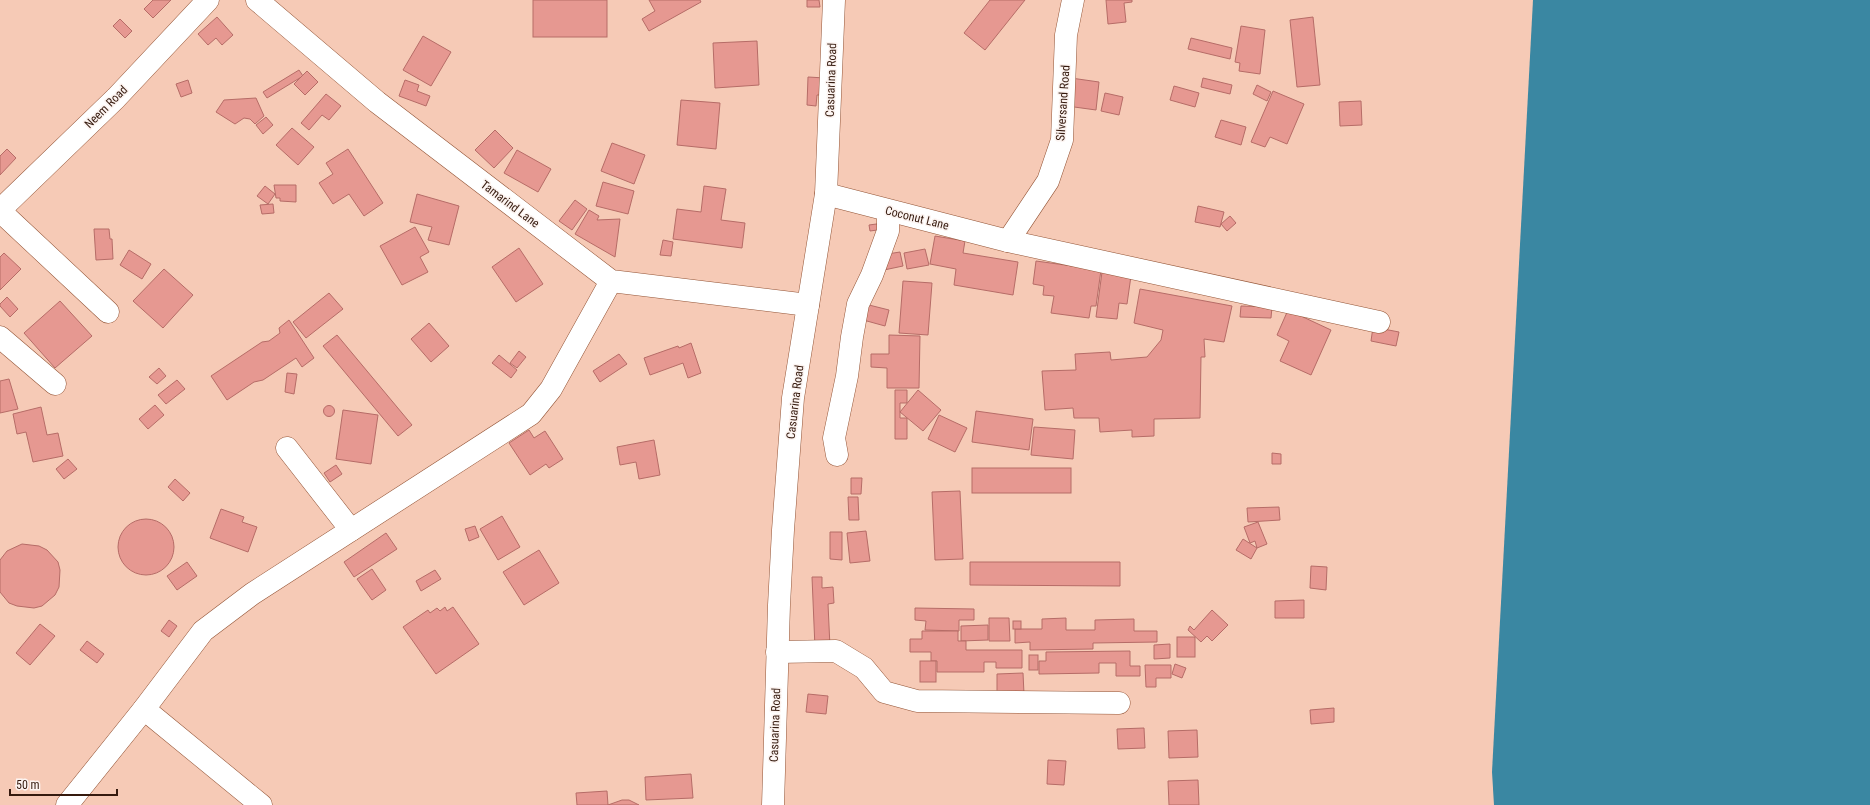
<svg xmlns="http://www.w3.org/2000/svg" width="1870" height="805" viewBox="0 0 1870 805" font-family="'Roboto Condensed',sans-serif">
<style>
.water{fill:#3a87a2}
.building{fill:#e69891;stroke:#b66c67}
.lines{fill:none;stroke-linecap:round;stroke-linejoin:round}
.minor-casing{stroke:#935436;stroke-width:23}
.minor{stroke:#fff;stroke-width:22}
.labels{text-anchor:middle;stroke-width:3;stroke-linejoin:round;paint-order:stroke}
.street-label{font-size:12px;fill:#351a0e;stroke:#fcf4f1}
</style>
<rect width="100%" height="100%" fill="#f6cab6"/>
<polygon class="water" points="1533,0 1870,0 1870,805 1494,805 1492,772"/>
<g class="building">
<polygon points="153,0 171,0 153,18 144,9"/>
<rect x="533" y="0" width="74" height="37"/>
<polygon points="649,0 700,0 701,2 649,31 642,19 655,11"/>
<polygon points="807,0 819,0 820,7 807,7"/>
<polygon points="990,0 1025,0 985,50 964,33"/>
<polygon points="1106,0 1132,0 1132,2 1124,3 1126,22 1108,24"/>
<polygon points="217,17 233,35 222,45 216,38 208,45 198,34"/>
<polygon points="1313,17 1320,85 1297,87 1290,20"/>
<polygon points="120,19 132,31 125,38 113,26"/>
<polygon points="1241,26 1265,30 1260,74 1239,71 1240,63 1235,62"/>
<polygon points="423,36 451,52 431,86 403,70"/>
<polygon points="1191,38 1232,48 1230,59 1188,49"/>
<polygon points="757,41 759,85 715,88 713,43"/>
<polygon points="299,70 303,76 267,98 263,92"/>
<polygon points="307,71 318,82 305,95 294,84"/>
<polygon points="808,77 825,78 824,95 817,95 816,106 807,105"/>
<polygon points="1071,78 1099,82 1096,110 1067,106"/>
<polygon points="1203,78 1232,85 1230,94 1201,87"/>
<polygon points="188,80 192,93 181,97 176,84"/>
<polygon points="405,80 419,85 417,91 430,96 426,106 399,96"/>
<polygon points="1257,85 1271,92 1267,101 1253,94"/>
<polygon points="1174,86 1199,93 1195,107 1170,100"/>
<polygon points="1273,91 1304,104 1287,144 1270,137 1265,147 1251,142"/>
<polygon points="1105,93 1123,97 1119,115 1101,111"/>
<polygon points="326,94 341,106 329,120 322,115 309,130 301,123"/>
<polygon points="256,98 264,116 255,124 250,119 244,118 235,124 216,112 224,100"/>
<polygon points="681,100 720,103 716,149 677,145"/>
<polygon points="1361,101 1362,125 1340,126 1339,102"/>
<polygon points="266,117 273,125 263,134 256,125"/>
<polygon points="1221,120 1246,127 1241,145 1215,137"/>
<polygon points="292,128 314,147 298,165 276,145"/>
<polygon points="495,130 513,148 494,168 475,150"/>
<polygon points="612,143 645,155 634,184 601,171"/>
<polygon points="7,149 16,158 0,175 0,156"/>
<polygon points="348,149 383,203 364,216 349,194 333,204 319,183 333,174 326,163"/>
<polygon points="517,150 551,169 538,192 504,173"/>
<polygon points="603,182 634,191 628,214 596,206"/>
<polygon points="274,185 296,185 296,202 280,201 280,198 276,198"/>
<polygon points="265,186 275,194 268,204 257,196"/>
<polygon points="704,186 726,189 721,220 745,223 742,248 673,239 677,209 701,212"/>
<polygon points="417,194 459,206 449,245 428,240 432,227 410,222"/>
<polygon points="575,200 587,209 572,230 559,221"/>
<polygon points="273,204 274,213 262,214 260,205"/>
<polygon points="1198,206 1224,212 1220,227 1195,222"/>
<polygon points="589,210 599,216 597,220 620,219 615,257 575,234"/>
<polygon points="1230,216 1236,223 1227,231 1221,224"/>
<polygon points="884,223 885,229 870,231 869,225"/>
<polygon points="415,227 429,252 420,257 428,272 402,285 380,246"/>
<polygon points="94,229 109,229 110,239 112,239 113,259 96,260"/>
<polygon points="935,236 965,241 963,253 1018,262 1013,295 954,285 956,269 930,264"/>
<polygon points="663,240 673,242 671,256 660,255"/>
<polygon points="519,248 543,284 516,302 492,267"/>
<polygon points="925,249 929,265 907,269 904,253"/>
<polygon points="129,250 151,264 142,279 120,265"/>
<polygon points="900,252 903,266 884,270 881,255"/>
<polygon points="4,253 21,269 0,290 0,257"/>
<polygon points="1036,261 1101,270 1096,306 1091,306 1089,318 1051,313 1054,296 1043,295 1044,286 1033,284"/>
<polygon points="164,269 193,295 163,328 133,301"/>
<polygon points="1102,272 1131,276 1127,304 1119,303 1117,319 1096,317"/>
<polygon points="903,281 932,283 928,335 899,333"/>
<polygon points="1140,289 1232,306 1224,342 1204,339 1205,357 1201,357 1200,418 1154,419 1154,436 1132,437 1132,430 1100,432 1099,418 1074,418 1073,408 1045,410 1042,371 1076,370 1075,354 1110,352 1111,360 1147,357 1161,340 1163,330 1134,323"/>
<polygon points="329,293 343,309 306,338 293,322"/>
<polygon points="7,297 18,309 10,317 0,306 0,304"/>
<polygon points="60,301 92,336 55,368 24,333"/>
<polygon points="861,303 889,310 885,326 856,318"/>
<polygon points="1241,306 1272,307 1271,318 1240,317"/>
<polygon points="1288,310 1331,330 1311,375 1280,361 1289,341 1277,335"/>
<polygon points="289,320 314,358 302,367 296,358 263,380 254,382 227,400 211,376 262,342 269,341 280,333 279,328"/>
<polygon points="429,323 449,346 431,362 411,339"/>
<polygon points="1373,327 1399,332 1396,346 1371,341"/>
<polygon points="337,335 412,425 398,436 323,346"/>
<polygon points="889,335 920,336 919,388 887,388 887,368 871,367 871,354 889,354"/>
<polygon points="691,343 701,373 688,378 683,363 650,375 644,358 678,346 679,348"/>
<polygon points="519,351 526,357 517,368 510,363"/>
<polygon points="619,354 627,364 600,382 593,371"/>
<polygon points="499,355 517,370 511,378 492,363"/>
<polygon points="159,368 166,376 157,384 149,377"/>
<polygon points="287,373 297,374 294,394 285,392"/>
<polygon points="9,379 18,409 0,413 0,381"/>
<polygon points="177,380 185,389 166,404 158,395"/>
<polygon points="895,390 907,390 907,403 900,403 900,418 907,418 907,439 895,439"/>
<polygon points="918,390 941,410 923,431 900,412"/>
<polygon points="155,405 164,415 148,429 139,419"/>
<circle cx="329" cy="411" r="5.5"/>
<polygon points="41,407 47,435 58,433 63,456 33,462 26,432 17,434 13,414"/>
<polygon points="343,410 378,415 371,464 336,459"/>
<polygon points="976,411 1033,419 1029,450 972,442"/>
<polygon points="939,415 967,428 955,452 928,439"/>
<polygon points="1034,427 1075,430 1073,459 1031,455"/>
<polygon points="529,430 534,438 545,431 563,459 549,468 546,464 530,475 509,443"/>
<polygon points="654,440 660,475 639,479 636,462 620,465 617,447"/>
<polygon points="1272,453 1281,454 1281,464 1272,464"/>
<polygon points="68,459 77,469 64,479 56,469"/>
<polygon points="336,465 342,474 330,482 324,473"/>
<rect x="972" y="468" width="99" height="25"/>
<polygon points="851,478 862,478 861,494 851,494"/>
<polygon points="175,479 190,493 183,501 168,487"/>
<polygon points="960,491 963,559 935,560 932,492"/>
<polygon points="848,497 858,497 859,520 849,520"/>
<polygon points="1279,507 1280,520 1248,522 1247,508"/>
<polygon points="221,509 244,517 242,522 257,527 248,552 210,538"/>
<polygon points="502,516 520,547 498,560 480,529"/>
<circle cx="146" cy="547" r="28"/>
<polygon points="1258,522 1267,544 1257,548 1255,541 1250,543 1244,527"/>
<polygon points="475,526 479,537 469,541 465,529"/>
<polygon points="866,531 870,561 850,563 847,533"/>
<polygon points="830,532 842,532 842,560 830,559"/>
<polygon points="386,533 397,549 354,577 344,562"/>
<polygon points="1243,539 1257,548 1251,559 1236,550"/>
<polygon points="22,544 39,546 47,550 58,562 60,570 59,587 55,595 42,606 34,608 17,606 9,603 0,592 0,560 7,551"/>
<polygon points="539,550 559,583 524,605 503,572"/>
<polygon points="187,562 197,576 177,590 167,576"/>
<polygon points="970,562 1120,562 1120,586 970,585"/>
<polygon points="1311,566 1327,567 1326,590 1310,588"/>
<polygon points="372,569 386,590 372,600 357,579"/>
<polygon points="435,570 441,579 421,591 416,581"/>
<polygon points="812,577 822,577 822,588 833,587 834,603 828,604 830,647 815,648"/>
<polygon points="1304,600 1304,618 1275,618 1275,601"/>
<polygon points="445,607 447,611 453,607 479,644 436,674 403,627 428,610 430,613 437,608 440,611"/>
<polygon points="915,608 974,609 974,620 959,620 959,631 925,630 926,621 915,620"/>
<polygon points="1212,610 1228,625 1212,641 1207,636 1201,642 1188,630 1190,626 1194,630"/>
<polygon points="989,618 1009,618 1010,641 989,641"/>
<polygon points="1066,618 1066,630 1095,630 1095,620 1134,619 1134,631 1157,631 1157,642 1093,643 1093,649 1030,650 1030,642 1015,643 1015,629 1042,629 1042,619"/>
<polygon points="169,620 177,626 169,637 161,631"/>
<rect x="1013" y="621" width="8" height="8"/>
<polygon points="40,624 55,636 30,665 16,653"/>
<polygon points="988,625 988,640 961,641 961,626"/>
<polygon points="922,631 958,631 958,641 966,641 966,650 1022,650 1022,668 996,668 996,662 984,662 984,672 937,672 937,661 931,661 931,652 910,652 910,639 922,639"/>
<rect x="1177" y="637" width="18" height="20"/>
<polygon points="87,641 104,654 97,663 80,650"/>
<polygon points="1170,644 1170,658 1154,659 1154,645"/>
<polygon points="1130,651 1130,666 1140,666 1140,676 1116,676 1116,663 1099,663 1099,673 1039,674 1039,661 1046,661 1046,652"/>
<rect x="1029" y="655" width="9" height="15"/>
<rect x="920" y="661" width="16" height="21"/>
<polygon points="1175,664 1186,668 1182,678 1172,674"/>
<polygon points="1145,665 1171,665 1171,678 1156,678 1156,687 1146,687"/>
<polygon points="1023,673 1024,694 997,695 997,674"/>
<polygon points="808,694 828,696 826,714 806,712"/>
<polygon points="1334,708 1334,722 1311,724 1310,710"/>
<polygon points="1144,728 1145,748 1118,749 1117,729"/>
<polygon points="1197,730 1198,757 1169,758 1168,731"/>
<polygon points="1048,760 1066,761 1064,785 1047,784"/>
<polygon points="691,774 693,798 646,800 645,777"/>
<polygon points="1198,780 1199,805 1169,805 1168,781"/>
<polygon points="607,791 608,805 622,800 629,800 639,805 577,805 576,793"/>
</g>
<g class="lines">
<defs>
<g id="minor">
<polyline points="257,0 377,102 611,281 808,305"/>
<polyline points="826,194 1008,241 1379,322"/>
<polyline points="0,210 116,98 208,0"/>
<polyline points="0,211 108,312"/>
<polyline points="1008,241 1048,181 1062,140 1066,35 1073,0"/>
<polyline points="0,337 55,384"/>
<polyline points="287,448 351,530"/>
<polyline points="837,455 834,438 847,376 852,337 858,304 872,275 888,231 888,211"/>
<polyline points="777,652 836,651 864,668 884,692 917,701 1119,703"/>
<polyline points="144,709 261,805"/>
<polyline points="67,805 144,709 203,631 252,594 531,414 551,389 611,281"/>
<polyline points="773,805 779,605 783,530 793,398 826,194 834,0"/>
</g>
</defs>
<use href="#minor" class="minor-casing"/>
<use href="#minor" class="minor"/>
</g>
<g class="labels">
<g class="street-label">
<text transform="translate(831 80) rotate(-88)" y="4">Casuarina Road</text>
<text transform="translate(1063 103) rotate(-86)" y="4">Silversand Road</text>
<text transform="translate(106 107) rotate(-45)" y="4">Neem Road</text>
<text transform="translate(510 204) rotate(37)" y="4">Tamarind Lane</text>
<text transform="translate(917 218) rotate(14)" y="4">Coconut Lane</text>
<text transform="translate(795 402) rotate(-83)" y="4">Casuarina Road</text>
<text transform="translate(775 725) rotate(-88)" y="4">Casuarina Road</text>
</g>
</g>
<path d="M10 789v6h107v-6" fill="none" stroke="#351a0e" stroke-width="2"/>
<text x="16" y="789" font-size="12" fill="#351a0e" stroke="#fcf4f1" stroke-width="3" paint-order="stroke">50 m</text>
</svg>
